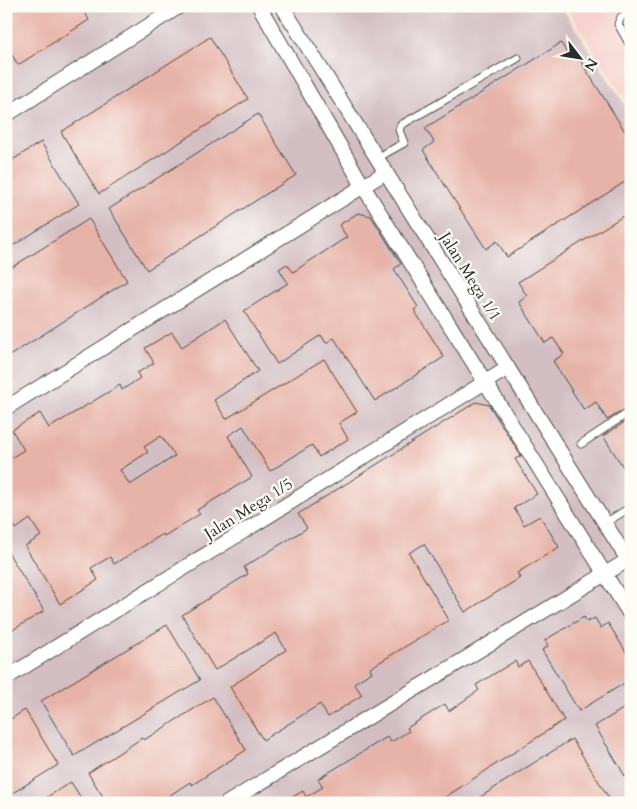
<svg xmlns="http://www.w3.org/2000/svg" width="637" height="809" viewBox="0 0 637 809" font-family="Cardo,serif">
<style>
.built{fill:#f7d0cc}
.industrial{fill:#d2bec3}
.building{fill:#e7b2a7;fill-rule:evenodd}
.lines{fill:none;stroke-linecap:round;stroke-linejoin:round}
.service-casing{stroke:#494844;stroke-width:9}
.minor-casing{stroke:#494844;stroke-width:16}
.service{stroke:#fff;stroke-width:7}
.minor{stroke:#fff;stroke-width:14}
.labels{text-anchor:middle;stroke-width:4.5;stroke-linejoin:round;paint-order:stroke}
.street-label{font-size:16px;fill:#2b2b2b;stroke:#fdfcf7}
</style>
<rect width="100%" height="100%" fill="#fdfcf7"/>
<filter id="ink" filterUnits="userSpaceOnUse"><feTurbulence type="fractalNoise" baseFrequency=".02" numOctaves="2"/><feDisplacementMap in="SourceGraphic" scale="10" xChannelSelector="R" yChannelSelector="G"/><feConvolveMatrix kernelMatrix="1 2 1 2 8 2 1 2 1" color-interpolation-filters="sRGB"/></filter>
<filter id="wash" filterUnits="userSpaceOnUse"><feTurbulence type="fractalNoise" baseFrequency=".0096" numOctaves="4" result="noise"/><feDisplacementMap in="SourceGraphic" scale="20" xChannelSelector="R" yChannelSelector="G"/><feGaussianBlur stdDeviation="1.12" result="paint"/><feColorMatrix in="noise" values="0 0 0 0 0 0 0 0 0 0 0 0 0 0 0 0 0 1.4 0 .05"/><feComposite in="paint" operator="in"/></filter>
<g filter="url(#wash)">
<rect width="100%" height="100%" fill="#f5ead4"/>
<polygon class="built" points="565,6 631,6 631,108"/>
<polygon class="industrial" points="6,6 561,6 631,114 631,803 6,803"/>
<g id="blocks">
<g class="building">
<polygon points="6,6 81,6 89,20 18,65 6,45"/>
<polygon points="210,37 248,99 99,194 61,132"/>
<polygon points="561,43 567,53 573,49 631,141 631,178 507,257 497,241 486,249 451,195 423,150 434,142 425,128"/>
<polygon points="258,114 296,175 147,270 109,209"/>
<polygon points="41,142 79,204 6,250 6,164"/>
<polygon points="631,211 631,406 607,420 596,402 584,410 553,361 564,354 553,338 545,343 519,302 527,296 518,282"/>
<polygon points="358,213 371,216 401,264 394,269 418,307 414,310 444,357 375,401 334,338 326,343 321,335 277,364 244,311 288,283 279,269 287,264 293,272 347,237 339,225"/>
<polygon points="89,219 127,281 6,358 6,271"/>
<path d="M225,319L258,371L214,400L226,419L324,359L357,412L339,423L348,439L319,457L312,445L270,471L243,426L228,436L252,477L197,510L200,514L164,536L163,534L114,564L110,557L91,568L98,580L60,604L25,546L41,536L30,519L16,529L6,513V461L24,450L12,430L40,413L49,428L120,385L122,390L140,378L137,373L154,363L145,348L172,332L182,347ZM161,436L175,456L130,485L120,470L148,452L144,447Z"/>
<polygon points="476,402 489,405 521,456 515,459 537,494 514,508 524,525 540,516 559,547 517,573 520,578 465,612 424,544 409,553 449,620 370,668 372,672 354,683 362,695 328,717 320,704 263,740 230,687 286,650 276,633 215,670 182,615 248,574 244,567 307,528 298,514"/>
<polygon points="631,418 631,479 603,436"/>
<polygon points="6,549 44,611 6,634"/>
<polygon points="584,617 587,622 595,618 601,628 608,623 631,660 631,679 579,711 542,650 548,646 545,640"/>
<polygon points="167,625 200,680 74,756 41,701"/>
<polygon points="515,661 518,667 528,661 564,720 436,803 282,803 303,791 306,797 323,787 318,779 387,737 391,742 409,731 407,728 445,704 449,711 479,690 476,685"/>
<polygon points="213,697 246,750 192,785 190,782 158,803 107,803 88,773 142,738 144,740"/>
<polygon points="631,704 631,786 595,726"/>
<polygon points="25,710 58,765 6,797 6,722"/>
<polygon points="572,739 612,803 471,803 524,769"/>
<polygon points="71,782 84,803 38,803"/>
</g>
</g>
</g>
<g filter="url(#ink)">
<use href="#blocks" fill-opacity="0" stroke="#494844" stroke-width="1"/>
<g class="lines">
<defs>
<g id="service">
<polyline points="631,11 621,17 618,24 631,47"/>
<polyline points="377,158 404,143 399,130 401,125 518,58"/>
<polyline points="581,444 631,411"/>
<polyline points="605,523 631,507"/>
</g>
<g id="minor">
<polyline points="259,6 363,186 631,616"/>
<polyline points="282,6 631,565"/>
<polyline points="6,115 180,6"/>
<polyline points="6,408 386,172"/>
<polyline points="6,678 508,368"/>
<polyline points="227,803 628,560"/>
</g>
</defs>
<use href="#service" class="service-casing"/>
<use href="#minor" class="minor-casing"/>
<use href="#service" class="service"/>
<use href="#minor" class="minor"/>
</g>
</g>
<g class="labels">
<g class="street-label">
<text transform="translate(471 276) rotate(58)" y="6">Jalan Mega 1/1</text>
<text transform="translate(248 508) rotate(-32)" y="6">Jalan Mega 1/5</text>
</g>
</g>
<rect width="637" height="809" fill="none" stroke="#fdfcf7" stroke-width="25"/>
<g transform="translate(580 58) rotate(121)" stroke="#fdfcf7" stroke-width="4" paint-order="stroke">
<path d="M0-4L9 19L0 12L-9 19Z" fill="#2b2b2b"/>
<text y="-8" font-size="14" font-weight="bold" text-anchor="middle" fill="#2b2b2b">N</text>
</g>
</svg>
